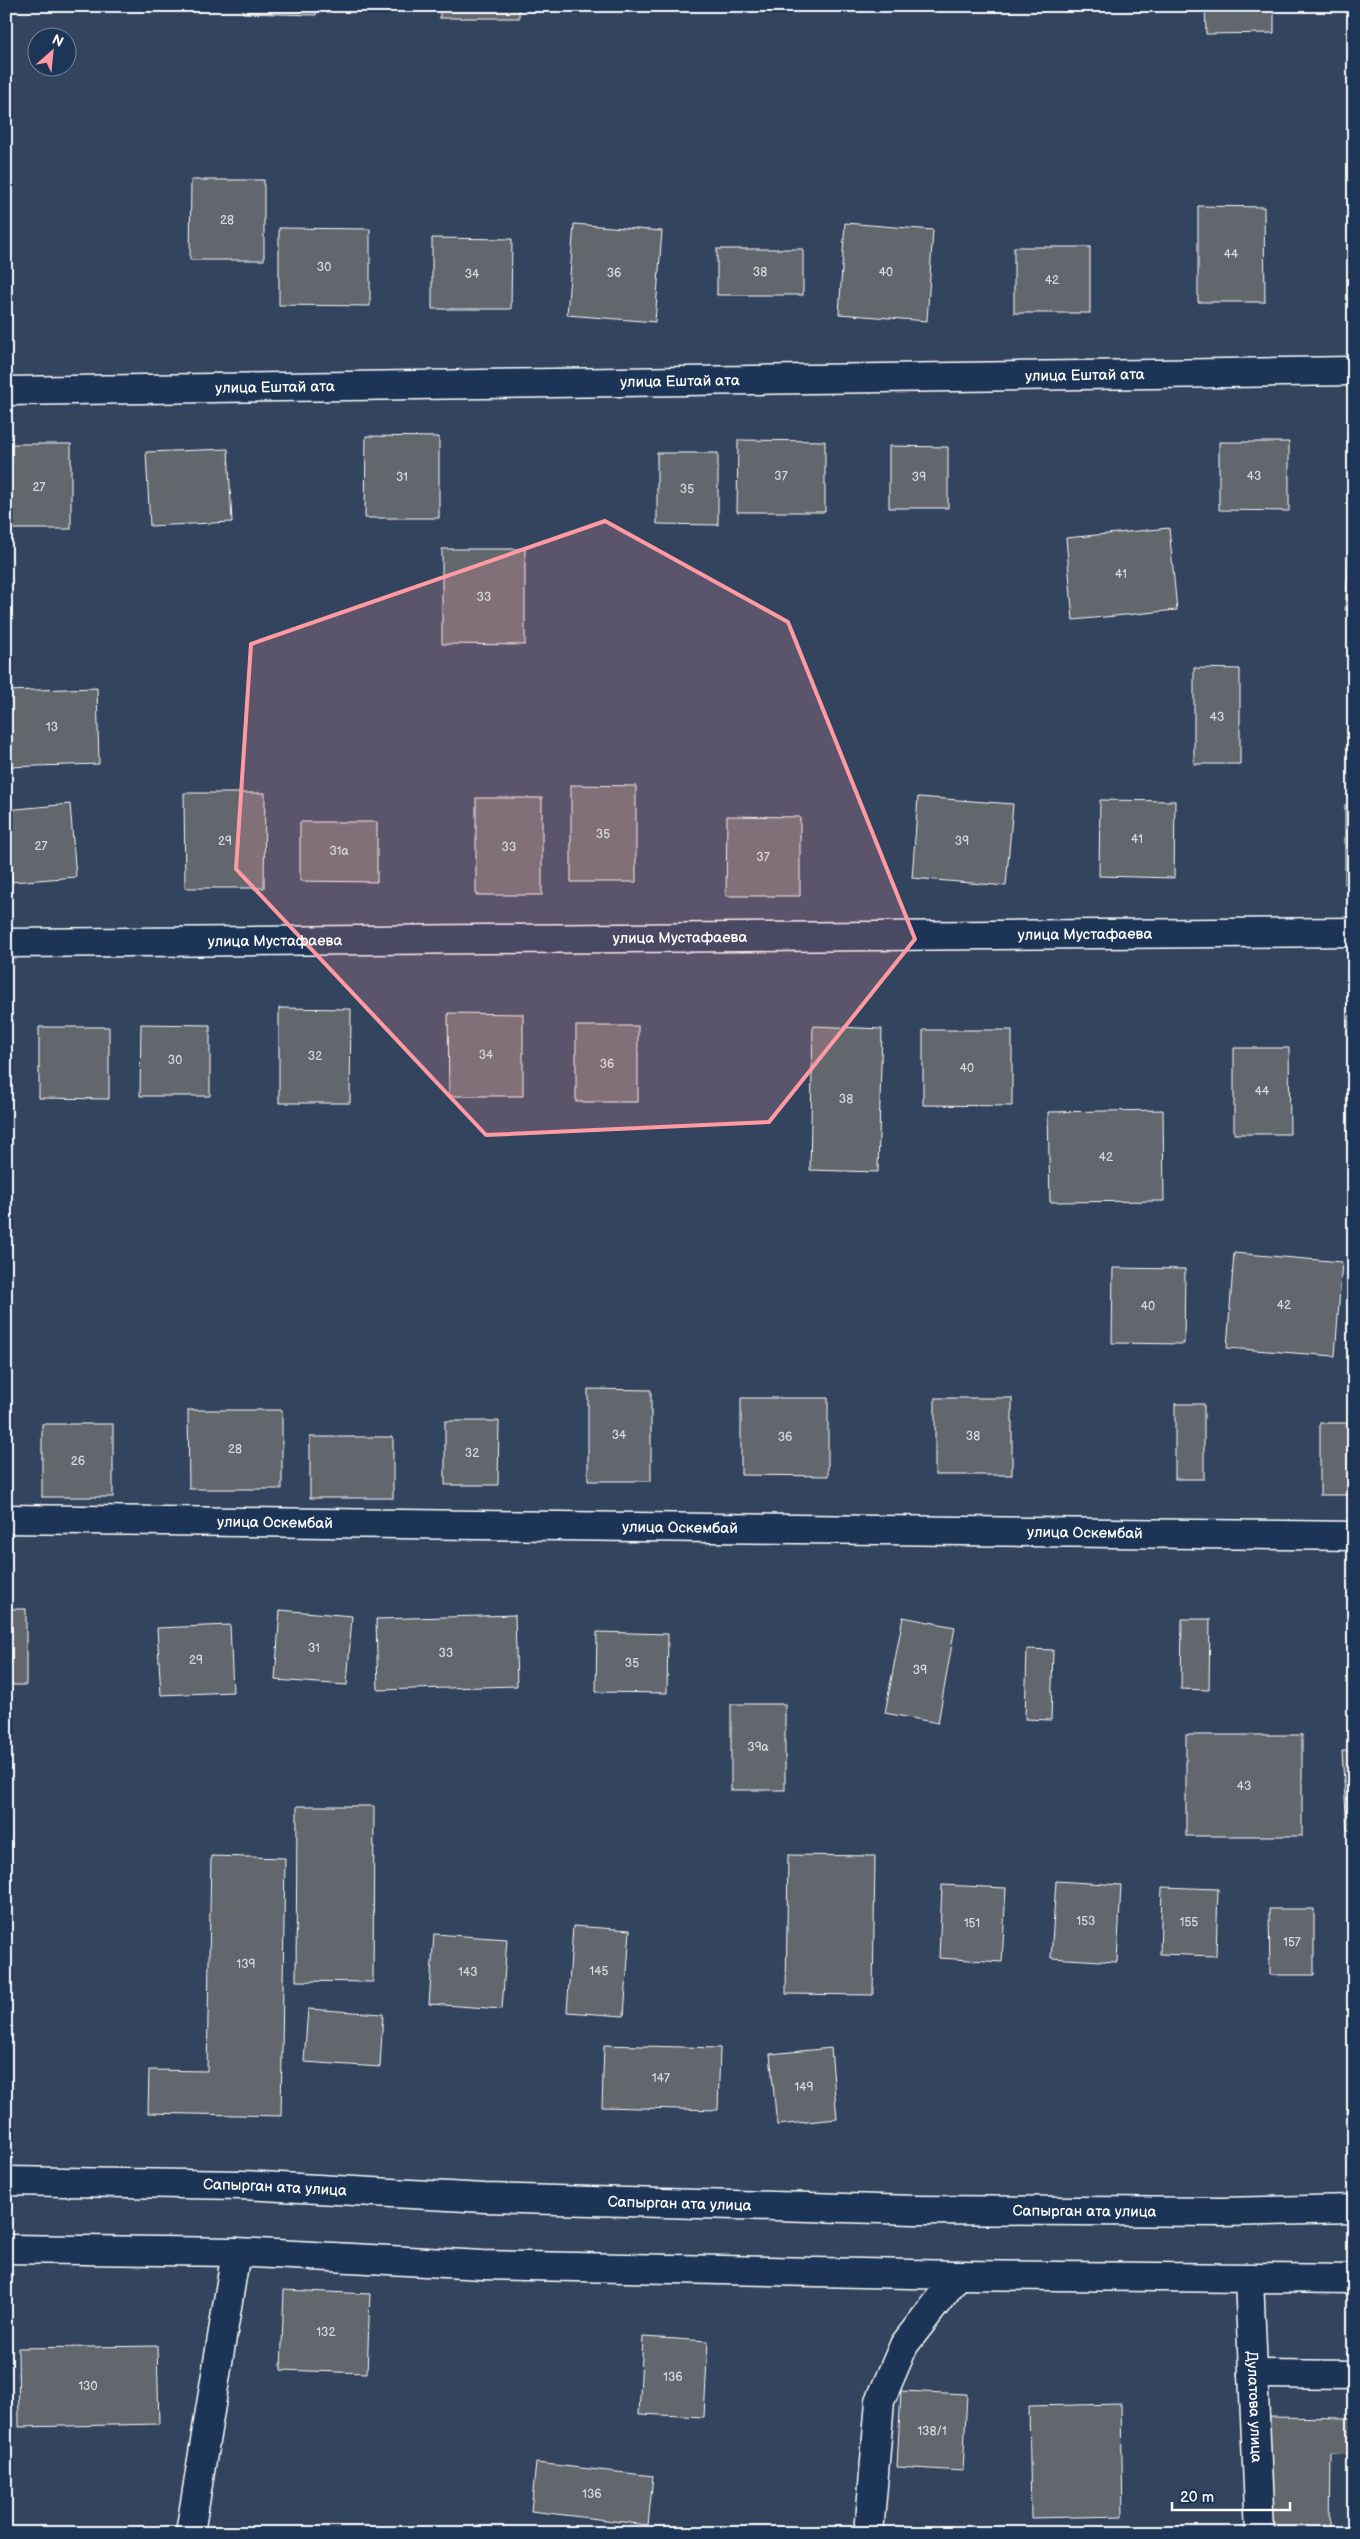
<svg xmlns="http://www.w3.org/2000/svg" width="1360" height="2539" viewBox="0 0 1360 2539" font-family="'Balsamiq Sans',sans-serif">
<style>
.building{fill:#62666d;stroke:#fff}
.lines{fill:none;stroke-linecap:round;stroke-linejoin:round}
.minor-casing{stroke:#fff;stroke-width:31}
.major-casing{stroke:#fff;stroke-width:31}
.minor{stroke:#1d3557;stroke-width:28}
.major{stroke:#1d3557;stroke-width:28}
.marked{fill:#ff9aa2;fill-opacity:0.2;stroke:#ff9aa2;stroke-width:4;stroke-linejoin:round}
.labels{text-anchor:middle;stroke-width:4;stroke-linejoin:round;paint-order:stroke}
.number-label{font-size:12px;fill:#d8d9da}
.street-label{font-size:15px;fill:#fff;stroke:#1d3557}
</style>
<rect width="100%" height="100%" fill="#32445e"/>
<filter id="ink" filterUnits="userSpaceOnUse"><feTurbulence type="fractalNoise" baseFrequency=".02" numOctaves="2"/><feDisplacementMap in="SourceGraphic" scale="10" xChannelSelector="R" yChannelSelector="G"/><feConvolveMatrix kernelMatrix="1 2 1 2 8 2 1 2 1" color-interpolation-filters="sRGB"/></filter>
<g filter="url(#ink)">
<g class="building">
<polygon points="243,6 316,6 316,15 243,13"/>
<rect x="440" y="6" width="79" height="12"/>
<polygon points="1205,6 1274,6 1274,33 1206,34"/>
<polygon points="191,180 264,180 264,260 190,260"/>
<polygon points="1198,206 1264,207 1265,302 1198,302"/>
<polygon points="845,223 933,230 927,321 839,314"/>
<polygon points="574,224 662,231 655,322 567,315"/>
<polygon points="279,228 370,229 370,306 279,305"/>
<polygon points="432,238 512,239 511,309 432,309"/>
<rect x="1014" y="247" width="76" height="66"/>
<rect x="717" y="249" width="86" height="46"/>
<polygon points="366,436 439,437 439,518 365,518"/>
<polygon points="738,440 825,441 825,512 737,512"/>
<polygon points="1219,442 1289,442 1289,511 1219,510"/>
<rect x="7" y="444" width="64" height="85"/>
<polygon points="889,446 948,447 948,508 889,508"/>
<polygon points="228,449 232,522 150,526 146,452"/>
<polygon points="657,453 718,453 718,525 657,524"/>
<polygon points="1169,528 1177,610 1073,620 1066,538"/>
<polygon points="1351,528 1354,528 1354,610 1345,610"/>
<polygon points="442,549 525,549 525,645 442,644"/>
<polygon points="1194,668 1240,669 1240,764 1194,764"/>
<polygon points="97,688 99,764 6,767 6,691"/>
<polygon points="571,785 636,786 636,882 571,882"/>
<polygon points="184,793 265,793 264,888 185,888"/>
<polygon points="918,797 1013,804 1006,886 912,878"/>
<rect x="476" y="798" width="66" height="97"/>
<polygon points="1100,800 1175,801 1174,878 1099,876"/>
<polygon points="70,804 76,877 12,882 6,810"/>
<rect x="1345" y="805" width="9" height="79"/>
<polygon points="727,816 800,817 800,896 726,896"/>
<polygon points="300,822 377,822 377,882 300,881"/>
<polygon points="279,1008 351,1009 350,1103 279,1103"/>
<polygon points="448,1013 523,1014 523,1096 449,1096"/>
<rect x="1349" y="1016" width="5" height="73"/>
<polygon points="141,1024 210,1025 210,1096 140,1096"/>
<rect x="576" y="1026" width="62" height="76"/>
<polygon points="813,1026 882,1029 878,1172 810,1170"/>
<polygon points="39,1027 109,1027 109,1099 39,1098"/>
<polygon points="923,1030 1012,1030 1012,1106 923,1105"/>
<polygon points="1234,1048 1289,1048 1290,1134 1234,1134"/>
<polygon points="1163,1110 1164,1201 1050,1202 1048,1112"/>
<polygon points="1234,1253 1342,1262 1335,1356 1227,1348"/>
<polygon points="1113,1268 1185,1269 1184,1344 1112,1343"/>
<polygon points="588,1389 651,1390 651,1481 588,1481"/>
<polygon points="741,1398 828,1398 828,1476 741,1475"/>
<rect x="935" y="1398" width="77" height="77"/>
<rect x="1175" y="1404" width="29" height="75"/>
<polygon points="188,1410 282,1410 282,1489 189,1489"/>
<polygon points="445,1421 499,1421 498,1485 445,1485"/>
<rect x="1320" y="1423" width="34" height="72"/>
<rect x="42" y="1424" width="71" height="73"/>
<rect x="310" y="1437" width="83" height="61"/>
<rect x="6" y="1609" width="20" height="76"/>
<polygon points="280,1610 352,1616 347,1685 275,1680"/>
<polygon points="515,1615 517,1686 378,1690 376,1619"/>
<polygon points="903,1617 955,1627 938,1723 885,1713"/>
<polygon points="1182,1619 1210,1619 1209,1690 1181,1689"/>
<polygon points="230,1625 233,1692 161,1695 157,1628"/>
<polygon points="597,1632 668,1634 667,1693 596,1692"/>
<polygon points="1027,1649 1053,1650 1051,1720 1025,1719"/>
<rect x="731" y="1704" width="54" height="86"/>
<rect x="1186" y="1735" width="116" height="101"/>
<polygon points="1342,1751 1354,1751 1354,1830 1347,1830"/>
<polygon points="297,1806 374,1806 373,1982 296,1981"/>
<polygon points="788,1855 875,1856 873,1995 786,1994"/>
<polygon points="211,1856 285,1858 281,2116 148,2113 149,2070 207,2071"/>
<polygon points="1056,1881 1121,1885 1117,1962 1051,1958"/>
<polygon points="942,1885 1006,1888 1002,1962 939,1958"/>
<polygon points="1162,1887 1218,1889 1216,1956 1160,1954"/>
<polygon points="1269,1909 1314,1909 1314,1975 1270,1975"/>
<polygon points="573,1926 630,1930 624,2016 567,2012"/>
<polygon points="434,1934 507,1939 502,2009 429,2004"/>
<polygon points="308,2009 383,2014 380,2067 304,2062"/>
<polygon points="604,2045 720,2048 718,2110 602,2107"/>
<polygon points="831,2048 837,2119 777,2125 770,2054"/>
<polygon points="284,2290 370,2294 367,2373 281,2370"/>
<polygon points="643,2337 708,2341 704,2417 639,2414"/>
<polygon points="157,2346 159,2424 19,2427 18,2348"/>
<polygon points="901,2391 967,2394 963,2471 897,2467"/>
<polygon points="1121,2404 1123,2516 1031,2518 1029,2406"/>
<polygon points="1263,2417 1354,2418 1354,2455 1331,2454 1330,2533 1263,2533"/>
<polygon points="536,2463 653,2476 648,2525 531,2511"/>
</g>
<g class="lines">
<defs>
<g id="minor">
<path id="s1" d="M6,391L1354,371"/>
<path id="s2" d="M6,943L1354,932"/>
<path id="s3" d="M6,1519L1354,1536"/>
<path id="s4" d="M1249,2279L1260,2533"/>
<polyline points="1253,2374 1354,2375"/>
<polyline points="190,2533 236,2252"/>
<polyline points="869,2533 880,2401 904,2345 958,2275"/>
</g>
<g id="major">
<path id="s5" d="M6,2181L242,2185L485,2198L915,2210L1221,2212L1354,2209"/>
<polyline points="6,2249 236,2252 483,2265 958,2275 1354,2279"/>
</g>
</defs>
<use href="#minor" class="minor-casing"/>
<use href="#major" class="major-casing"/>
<use href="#minor" class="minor"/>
<use href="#major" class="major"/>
</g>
</g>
<path class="marked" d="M605,521L788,622L915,939L769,1122L486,1135L236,869L251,644Z"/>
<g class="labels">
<g class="number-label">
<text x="227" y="224">28</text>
<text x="1231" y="258">44</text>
<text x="324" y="271">30</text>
<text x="760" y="276">38</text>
<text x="886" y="276">40</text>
<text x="614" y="277">36</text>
<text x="472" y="278">34</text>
<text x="1052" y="284">42</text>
<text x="781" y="480">37</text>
<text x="1254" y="480">43</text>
<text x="402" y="481">31</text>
<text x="919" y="481">39</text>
<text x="39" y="491">27</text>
<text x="687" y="493">35</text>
<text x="1121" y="578">41</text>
<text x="484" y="601">33</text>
<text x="1217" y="721">43</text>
<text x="52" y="731">13</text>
<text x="603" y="838">35</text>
<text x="1137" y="843">41</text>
<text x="225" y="845">29</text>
<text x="962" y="845">39</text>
<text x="41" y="850">27</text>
<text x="509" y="851">33</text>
<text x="339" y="855">31а</text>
<text x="763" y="861">37</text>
<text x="486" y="1059">34</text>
<text x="315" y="1060">32</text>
<text x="175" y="1064">30</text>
<text x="607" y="1068">36</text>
<text x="967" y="1072">40</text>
<text x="1262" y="1095">44</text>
<text x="846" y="1103">38</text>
<text x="1106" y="1161">42</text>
<text x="1284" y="1309">42</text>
<text x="1148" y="1310">40</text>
<text x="619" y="1439">34</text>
<text x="973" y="1440">38</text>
<text x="785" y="1441">36</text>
<text x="235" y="1453">28</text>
<text x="472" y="1457">32</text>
<text x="78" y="1465">26</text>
<text x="314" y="1652">31</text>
<text x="446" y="1657">33</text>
<text x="196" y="1664">29</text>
<text x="632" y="1667">35</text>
<text x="920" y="1674">39</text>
<text x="758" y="1751">39а</text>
<text x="1244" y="1790">43</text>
<text x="1086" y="1925">153</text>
<text x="1189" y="1926">155</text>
<text x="972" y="1927">151</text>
<text x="1292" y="1946">157</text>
<text x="246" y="1968">139</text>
<text x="599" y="1975">145</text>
<text x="468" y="1976">143</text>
<text x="661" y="2082">147</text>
<text x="804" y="2091">149</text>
<text x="326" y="2336">132</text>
<text x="673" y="2381">136</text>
<text x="88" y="2390">130</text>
<text x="932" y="2435">138/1</text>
<text x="592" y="2498">136</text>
</g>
<g class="street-label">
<text dy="5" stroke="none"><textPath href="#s1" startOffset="1079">улица Ештай ата</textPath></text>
<text dy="5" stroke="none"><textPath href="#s1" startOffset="674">улица Ештай ата</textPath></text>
<text dy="5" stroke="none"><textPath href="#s1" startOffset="269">улица Ештай ата</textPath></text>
<text dy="5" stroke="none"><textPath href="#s2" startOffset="1079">улица Мустафаева</textPath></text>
<text dy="5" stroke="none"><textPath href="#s2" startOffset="674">улица Мустафаева</textPath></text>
<text dy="5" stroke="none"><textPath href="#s2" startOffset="269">улица Мустафаева</textPath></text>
<text dy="5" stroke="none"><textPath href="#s3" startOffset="269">улица Оскембай</textPath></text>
<text dy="5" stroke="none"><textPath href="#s3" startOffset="674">улица Оскембай</textPath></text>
<text dy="5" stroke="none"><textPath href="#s3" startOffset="1079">улица Оскембай</textPath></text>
<text dy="5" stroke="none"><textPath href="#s5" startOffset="269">Сапырган ата улица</textPath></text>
<text dy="5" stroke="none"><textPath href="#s5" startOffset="674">Сапырган ата улица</textPath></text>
<text dy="5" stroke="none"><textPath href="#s5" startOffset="1079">Сапырган ата улица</textPath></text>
<text dy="5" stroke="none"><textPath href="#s4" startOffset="128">Дулатова улица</textPath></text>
</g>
</g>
<rect width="1360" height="2539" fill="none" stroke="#1d3557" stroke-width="25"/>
<rect x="12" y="12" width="1335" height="2514" fill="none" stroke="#fff" stroke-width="2" filter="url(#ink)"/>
<g transform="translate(52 52) rotate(27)"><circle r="24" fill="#1d3557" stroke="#77869a"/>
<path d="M0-4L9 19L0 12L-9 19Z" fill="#ff9aa2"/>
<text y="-8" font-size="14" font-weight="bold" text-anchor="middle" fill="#ffffff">N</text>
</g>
<path d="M1172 2502v8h118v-8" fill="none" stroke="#ffffff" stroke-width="2.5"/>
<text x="1180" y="2502" font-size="15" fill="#ffffff" stroke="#1d3557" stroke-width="4" paint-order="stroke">20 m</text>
</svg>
